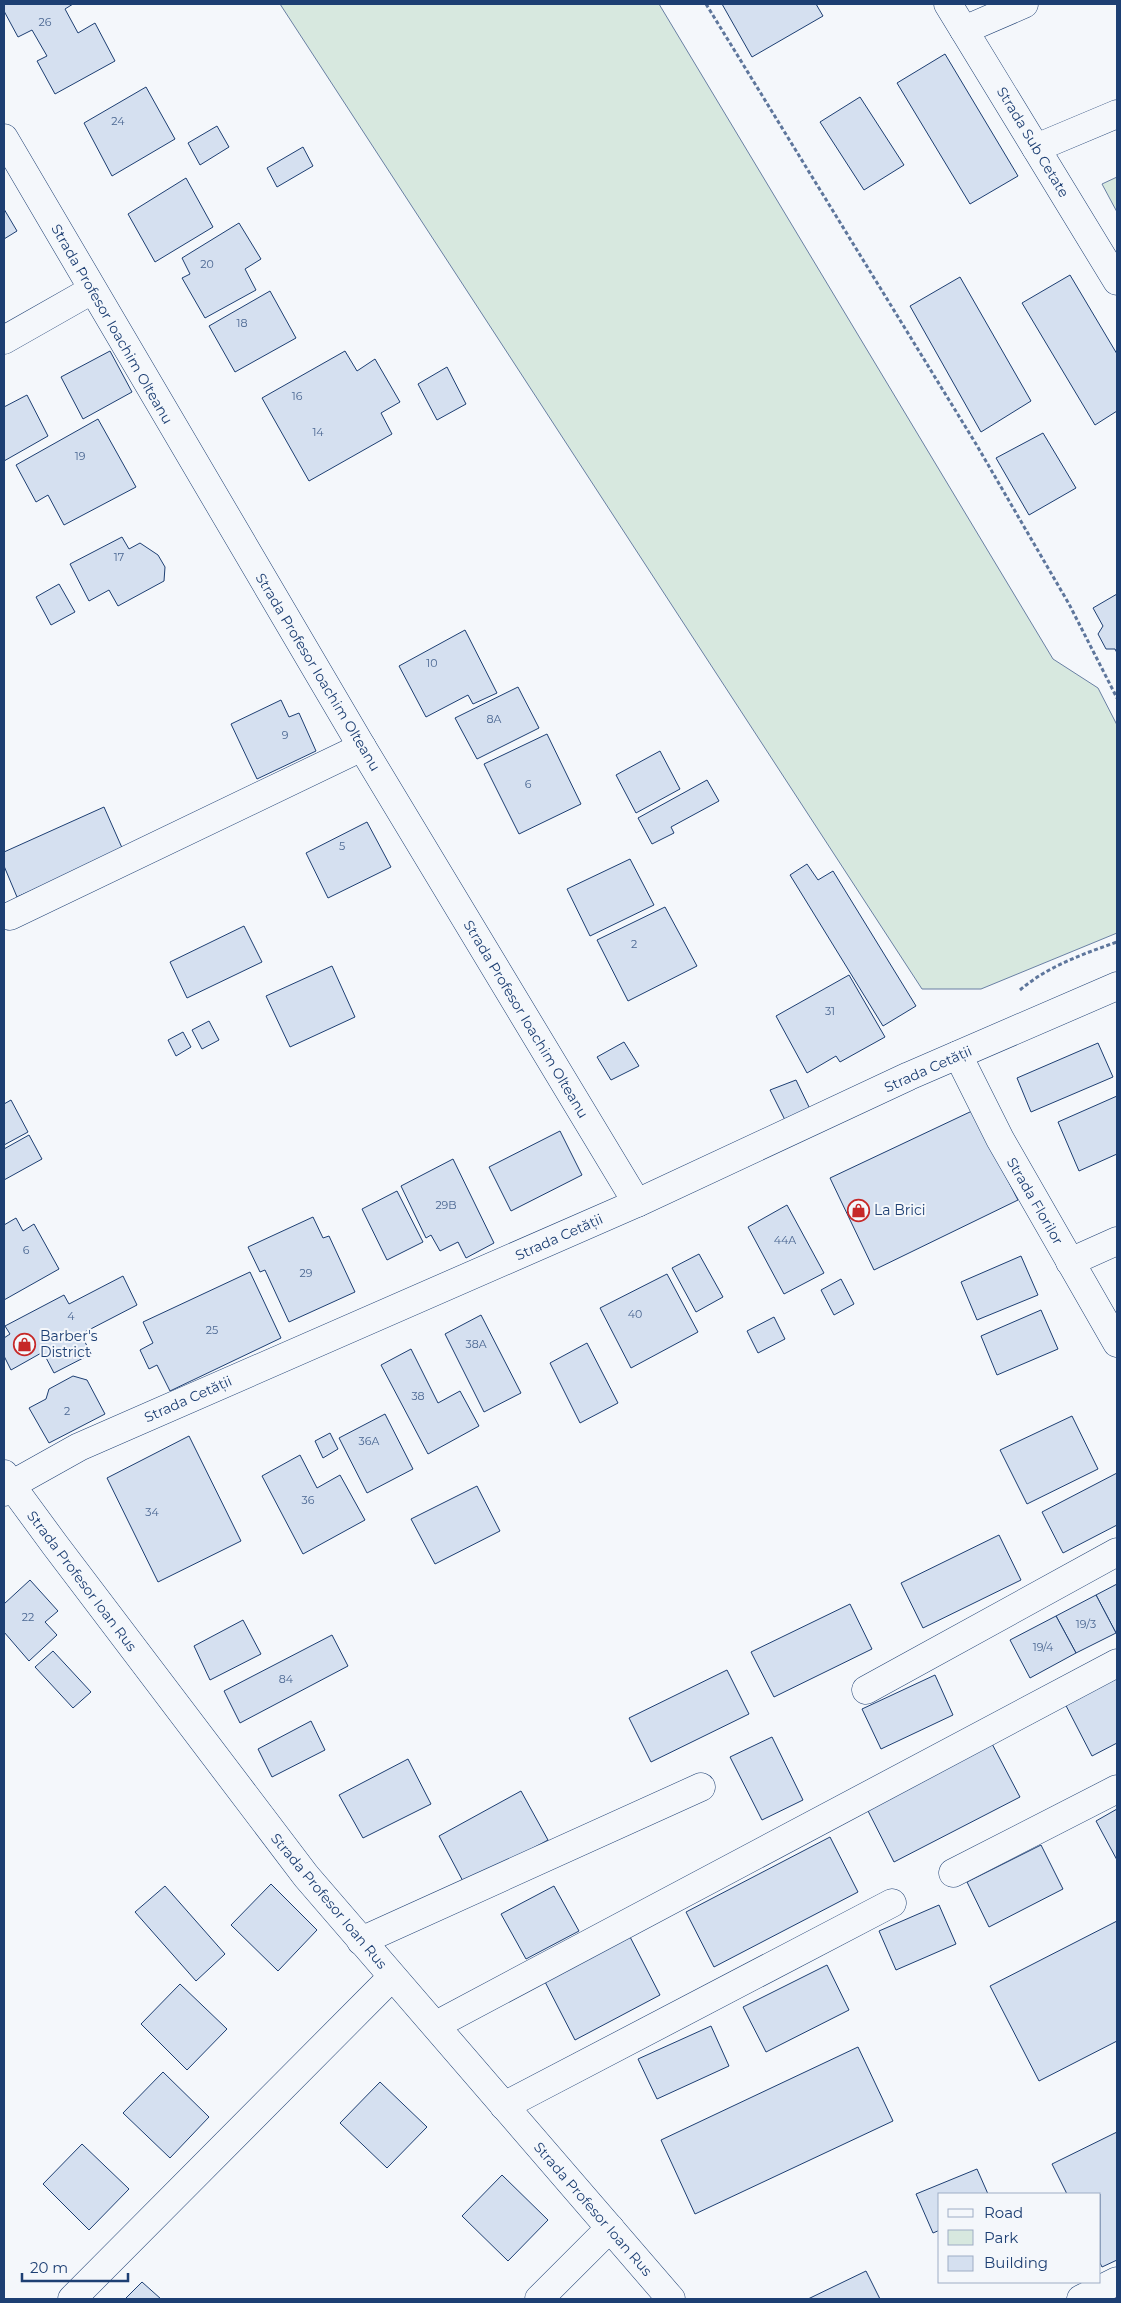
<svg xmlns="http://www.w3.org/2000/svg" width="1121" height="2303" viewBox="0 0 1121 2303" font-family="Montserrat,sans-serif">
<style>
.green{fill:#d7e8df;stroke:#687fa3}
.building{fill:#d5e0f0;stroke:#1d3f73}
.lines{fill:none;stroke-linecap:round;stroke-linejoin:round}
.minor-casing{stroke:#1d3f73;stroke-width:29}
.major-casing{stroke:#1d3f73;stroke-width:29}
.path{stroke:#5e769c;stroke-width:3;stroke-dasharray:4 2.5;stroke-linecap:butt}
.minor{stroke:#f4f7fb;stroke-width:28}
.major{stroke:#f4f7fb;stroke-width:28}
.labels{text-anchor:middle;stroke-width:4;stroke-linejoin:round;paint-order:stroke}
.number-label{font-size:11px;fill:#4b6792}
.street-label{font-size:14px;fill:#1d3f73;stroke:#f4f7fb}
.poi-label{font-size:14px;fill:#1d3f73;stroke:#f4f7fb;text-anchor:start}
</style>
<rect width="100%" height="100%" fill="#f4f7fb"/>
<g class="green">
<polygon points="280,4 659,4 1053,659 1098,688 1117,725 1117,933 981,989 922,989"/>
<polygon points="1117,177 1117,212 1102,184"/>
</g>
<g class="building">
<polygon points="4,4 73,4 65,9 78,33 95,23 115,61 55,94 37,61 47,56 32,30 18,37 4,11"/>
<polygon points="722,4 816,4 823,16 752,57"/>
<polygon points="945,54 1018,176 970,204 897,83"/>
<polygon points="146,87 175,139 112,176 84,123"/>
<polygon points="860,97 904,165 864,190 820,122"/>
<polygon points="217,126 229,147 200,165 188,143"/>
<polygon points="303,147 313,166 277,187 267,168"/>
<polygon points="186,178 213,227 155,262 128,214"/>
<polygon points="4,209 17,231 4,239"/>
<polygon points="239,223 261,259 245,269 256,290 205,318 182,278 190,274 182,258"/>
<polygon points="1070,275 1117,354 1117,411 1095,425 1022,303"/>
<polygon points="960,277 1031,401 981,432 910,306"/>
<polygon points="270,291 296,338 235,372 209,326"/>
<polygon points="110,351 132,392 83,419 61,377"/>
<polygon points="345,351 357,371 375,359 400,402 381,413 392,434 309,481 262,398"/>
<polygon points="447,367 466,404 437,420 418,384"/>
<polygon points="27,395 48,436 4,461 4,407"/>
<polygon points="98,419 136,487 64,525 48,495 36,502 16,465"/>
<polygon points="1043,433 1076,488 1029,515 996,458"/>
<polygon points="122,537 129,549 140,543 158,555 165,567 164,581 118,606 109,590 89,601 70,564"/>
<polygon points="59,584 75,612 51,625 36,597"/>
<polygon points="1117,594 1117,653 1115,649 1106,649 1098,634 1103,626 1093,608"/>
<polygon points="465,630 497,693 473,704 468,695 426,717 399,666"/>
<polygon points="518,687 539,728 477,759 455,718"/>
<polygon points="281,700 289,717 299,713 316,751 257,779 231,724"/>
<polygon points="547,734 581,804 519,834 484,764"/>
<polygon points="660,751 680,789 636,813 616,775"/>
<polygon points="707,780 719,801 671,827 674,833 652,844 638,818"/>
<polygon points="104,807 123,850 17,897 4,866 4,852"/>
<polygon points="367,822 391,867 328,898 306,853"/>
<polygon points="630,859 654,905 590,936 567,889"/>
<polygon points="807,864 818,880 833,871 916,1006 883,1026 790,875"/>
<polygon points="665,907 697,966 628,1001 597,940"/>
<polygon points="244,926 262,962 187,998 170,962"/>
<polygon points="332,966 355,1017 290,1047 266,996"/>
<polygon points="849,975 885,1037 840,1062 836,1056 807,1073 776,1016"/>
<polygon points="209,1021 219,1040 202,1049 192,1030"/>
<polygon points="183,1032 191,1047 176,1056 168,1040"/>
<polygon points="624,1042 639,1066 611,1080 597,1057"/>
<polygon points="1098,1043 1113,1077 1031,1112 1017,1078"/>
<polygon points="796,1080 811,1111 786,1122 770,1090"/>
<polygon points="1117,1096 1117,1154 1079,1171 1058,1122"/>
<polygon points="11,1100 28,1132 4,1145 4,1104"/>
<polygon points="972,1111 1018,1200 874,1270 830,1178"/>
<polygon points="560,1131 582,1175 511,1211 489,1167"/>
<polygon points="29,1135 42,1159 4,1180 4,1149"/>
<polygon points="453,1159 494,1243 466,1258 458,1242 440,1251 431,1235 426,1238 401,1186"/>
<polygon points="397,1191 423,1242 387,1260 362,1209"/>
<polygon points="787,1205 824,1273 784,1294 748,1227"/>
<polygon points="313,1217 323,1238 329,1236 355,1292 289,1322 265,1270 260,1272 248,1247"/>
<polygon points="16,1218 23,1231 34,1224 59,1269 4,1300 4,1225"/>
<polygon points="699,1254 723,1297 696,1312 672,1268"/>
<polygon points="1021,1256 1038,1295 977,1320 961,1282"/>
<polygon points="250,1272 281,1338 170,1391 157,1365 149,1369 140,1350 153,1343 143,1322"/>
<polygon points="667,1274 698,1332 631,1368 600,1308"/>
<polygon points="123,1276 137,1305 81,1334 91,1354 54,1373 43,1352 11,1370 4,1356 4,1338 10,1334 5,1326 64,1295 69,1304"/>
<polygon points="841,1279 854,1304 834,1315 821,1290"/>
<polygon points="1041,1310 1058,1349 997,1375 981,1336"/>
<polygon points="481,1315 521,1393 484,1412 445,1334"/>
<polygon points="774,1317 785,1339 758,1353 747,1331"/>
<polygon points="587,1343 618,1403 580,1423 550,1363"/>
<polygon points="411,1349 438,1403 460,1391 479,1426 428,1454 381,1365"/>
<polygon points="73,1376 87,1380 105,1414 49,1443 29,1408 46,1399 49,1389"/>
<polygon points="385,1414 413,1469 367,1493 339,1438"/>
<polygon points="1072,1416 1098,1469 1027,1504 1000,1450"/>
<polygon points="330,1433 338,1449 323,1458 315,1441"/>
<polygon points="189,1436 241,1541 158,1582 107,1478"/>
<polygon points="300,1455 317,1488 340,1475 365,1520 303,1554 262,1476"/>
<polygon points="1117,1473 1117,1525 1063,1553 1042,1512"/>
<polygon points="477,1486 500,1531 435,1564 411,1519"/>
<polygon points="999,1535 1021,1580 923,1628 901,1583"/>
<polygon points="30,1580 58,1611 45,1622 57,1635 29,1661 4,1632 4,1604"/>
<polygon points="1117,1584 1117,1632 1116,1633 1096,1595"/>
<polygon points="1096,1595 1116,1633 1076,1653 1056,1616"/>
<polygon points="850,1604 872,1649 774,1697 751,1652"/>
<polygon points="1056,1616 1076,1653 1030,1678 1010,1640"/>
<polygon points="243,1620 261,1654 210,1680 194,1646"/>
<polygon points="332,1635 348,1666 240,1723 224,1691"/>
<polygon points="53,1651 91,1692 73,1708 35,1667"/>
<polygon points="1117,1667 1117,1743 1092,1756 1061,1696"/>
<polygon points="727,1670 749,1714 651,1762 629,1718"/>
<polygon points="935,1675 953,1715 881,1749 862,1709"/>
<polygon points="311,1721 325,1750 272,1777 258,1749"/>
<polygon points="772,1737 803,1800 762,1820 730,1757"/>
<polygon points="990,1740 1020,1797 894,1862 865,1805"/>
<polygon points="408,1759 431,1804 363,1838 339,1795"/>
<polygon points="521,1791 548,1840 465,1885 439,1836"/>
<polygon points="1117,1809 1117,1860 1096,1821"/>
<polygon points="830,1837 858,1892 714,1967 686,1912"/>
<polygon points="1041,1845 1063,1889 989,1927 967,1882"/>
<polygon points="271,1884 317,1930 278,1971 231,1925"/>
<polygon points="165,1886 225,1954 196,1981 135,1912"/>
<polygon points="554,1886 579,1931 526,1959 501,1914"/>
<polygon points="939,1905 956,1944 896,1970 879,1931"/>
<polygon points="1117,1921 1117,2041 1039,2081 990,1986"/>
<polygon points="628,1933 660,1995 575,2040 543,1978"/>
<polygon points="827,1965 849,2010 766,2052 743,2007"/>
<polygon points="180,1984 227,2029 187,2070 141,2024"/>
<polygon points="711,2026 729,2066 657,2099 638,2059"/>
<polygon points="858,2047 893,2121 695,2214 661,2140"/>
<polygon points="163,2072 209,2117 170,2158 123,2113"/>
<polygon points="380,2082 427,2127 387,2168 340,2123"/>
<polygon points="1117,2132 1117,2260 1102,2267 1100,2263 1100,2194 1067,2194 1052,2164"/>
<polygon points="82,2144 129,2189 89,2230 43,2184"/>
<polygon points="977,2169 988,2194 940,2194 940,2230 933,2233 916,2194"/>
<polygon points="502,2175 548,2220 508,2261 462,2216"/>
<polygon points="866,2271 880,2299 808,2299"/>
<polygon points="142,2282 161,2299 125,2299"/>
</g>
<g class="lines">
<defs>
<g id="minor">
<polyline points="948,4 1117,281"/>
<polyline points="964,30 1024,4"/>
<polyline points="4,138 362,747 637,1203"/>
<polyline points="1036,148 1117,114"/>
<polyline points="4,340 92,290"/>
<polyline points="10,916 362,747"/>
<polyline points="958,1055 1000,1139 1117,1343"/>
<polyline points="1070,1262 1117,1241"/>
<polyline points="866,1690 1117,1552"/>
<polyline points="953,1873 1117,1789"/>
<polyline points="361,1941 701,1787"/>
<polyline points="436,2025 1117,1663"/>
<polyline points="504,2106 892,1903"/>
<polyline points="72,2299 392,1977"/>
<polyline points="539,2299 610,2228"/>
<polyline points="671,2299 306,1876 55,1545 11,1485 79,1447 637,1203 909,1076 1117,986"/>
<polyline points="1081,2299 1117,2281"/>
</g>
<polyline id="major" points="4,1474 11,1485 4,1492"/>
</defs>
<use href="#minor" class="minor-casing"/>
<use href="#major" class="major-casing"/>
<g class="path">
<polyline points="706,4 976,444 1069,604 1117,698"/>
<path d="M1020,990C1048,966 1083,954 1117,942"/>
</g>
<use href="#minor" class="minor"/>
<use href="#major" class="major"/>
</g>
<defs>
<symbol id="shop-ring" viewBox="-11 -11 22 22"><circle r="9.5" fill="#f4f7fb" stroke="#c62828" stroke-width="1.5"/><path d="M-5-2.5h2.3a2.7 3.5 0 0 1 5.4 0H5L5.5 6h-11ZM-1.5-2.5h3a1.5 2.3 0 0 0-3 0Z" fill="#c62828"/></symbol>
</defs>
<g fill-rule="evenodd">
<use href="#shop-ring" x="846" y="1198" width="25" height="25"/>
<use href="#shop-ring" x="12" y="1332" width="25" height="25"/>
</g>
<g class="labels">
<g class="number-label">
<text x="45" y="26">26</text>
<text x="118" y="125">24</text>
<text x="207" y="268">20</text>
<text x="242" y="327">18</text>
<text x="297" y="400">16</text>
<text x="318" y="436">14</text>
<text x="80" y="460">19</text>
<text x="119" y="561">17</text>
<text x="432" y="667">10</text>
<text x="494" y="723">8A</text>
<text x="285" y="739">9</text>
<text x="528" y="788">6</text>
<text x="342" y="850">5</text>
<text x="634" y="948">2</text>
<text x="830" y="1015">31</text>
<text x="446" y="1209">29B</text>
<text x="785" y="1244">44A</text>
<text x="26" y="1254">6</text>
<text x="306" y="1277">29</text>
<text x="635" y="1318">40</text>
<text x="71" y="1320">4</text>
<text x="212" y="1334">25</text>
<text x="476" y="1348">38A</text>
<text x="418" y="1400">38</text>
<text x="67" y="1415">2</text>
<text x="369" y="1445">36A</text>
<text x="308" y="1504">36</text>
<text x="152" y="1516">34</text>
<text x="28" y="1621">22</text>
<text x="1086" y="1628">19/3</text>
<text x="1043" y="1651">19/4</text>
<text x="286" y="1683">84</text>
</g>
<g class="street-label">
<text transform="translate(1033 142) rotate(59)" y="5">Strada Sub Cetate</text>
<text transform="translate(112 324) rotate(60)" y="5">Strada Profesor Ioachim Olteanu</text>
<text transform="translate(318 672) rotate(59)" y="5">Strada Profesor Ioachim Olteanu</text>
<text transform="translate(526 1019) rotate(59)" y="5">Strada Profesor Ioachim Olteanu</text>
<text transform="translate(928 1069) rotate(-24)" y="5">Strada Cetății</text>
<text transform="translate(1035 1201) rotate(60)" y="5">Strada Florilor</text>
<text transform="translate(559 1237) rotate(-24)" y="5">Strada Cetății</text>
<text transform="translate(188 1399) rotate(-24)" y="5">Strada Cetății</text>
<text transform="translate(82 1581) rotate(53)" y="5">Strada Profesor Ioan Rus</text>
<text transform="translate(329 1901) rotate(50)" y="5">Strada Profesor Ioan Rus</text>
<text transform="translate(593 2209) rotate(49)" y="5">Strada Profesor Ioan Rus</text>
</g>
<g class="poi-label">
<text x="874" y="1215">La Brici</text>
<text x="40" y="1341">Barber's<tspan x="40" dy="16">District</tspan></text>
</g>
</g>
<rect width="1121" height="2303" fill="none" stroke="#1d3f73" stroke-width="10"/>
<rect x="938" y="2193" width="162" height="90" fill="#f4f7fb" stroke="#9eadc5"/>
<rect x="948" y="2209" width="25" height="8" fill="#f4f7fb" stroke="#9eadc5"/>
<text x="984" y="2218" font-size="15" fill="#1d3f73">Road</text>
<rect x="948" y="2230" width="25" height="15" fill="#d7e8df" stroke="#9eadc5"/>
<text x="984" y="2243" font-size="15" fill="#1d3f73">Park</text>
<rect x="948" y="2256" width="25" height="15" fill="#d5e0f0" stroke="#9eadc5"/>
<text x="984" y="2268" font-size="15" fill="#1d3f73">Building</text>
<path d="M22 2273v8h106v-8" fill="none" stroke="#1d3f73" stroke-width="2.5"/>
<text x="30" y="2273" font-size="15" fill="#1d3f73" stroke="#f4f7fb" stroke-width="4" paint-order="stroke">20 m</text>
</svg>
